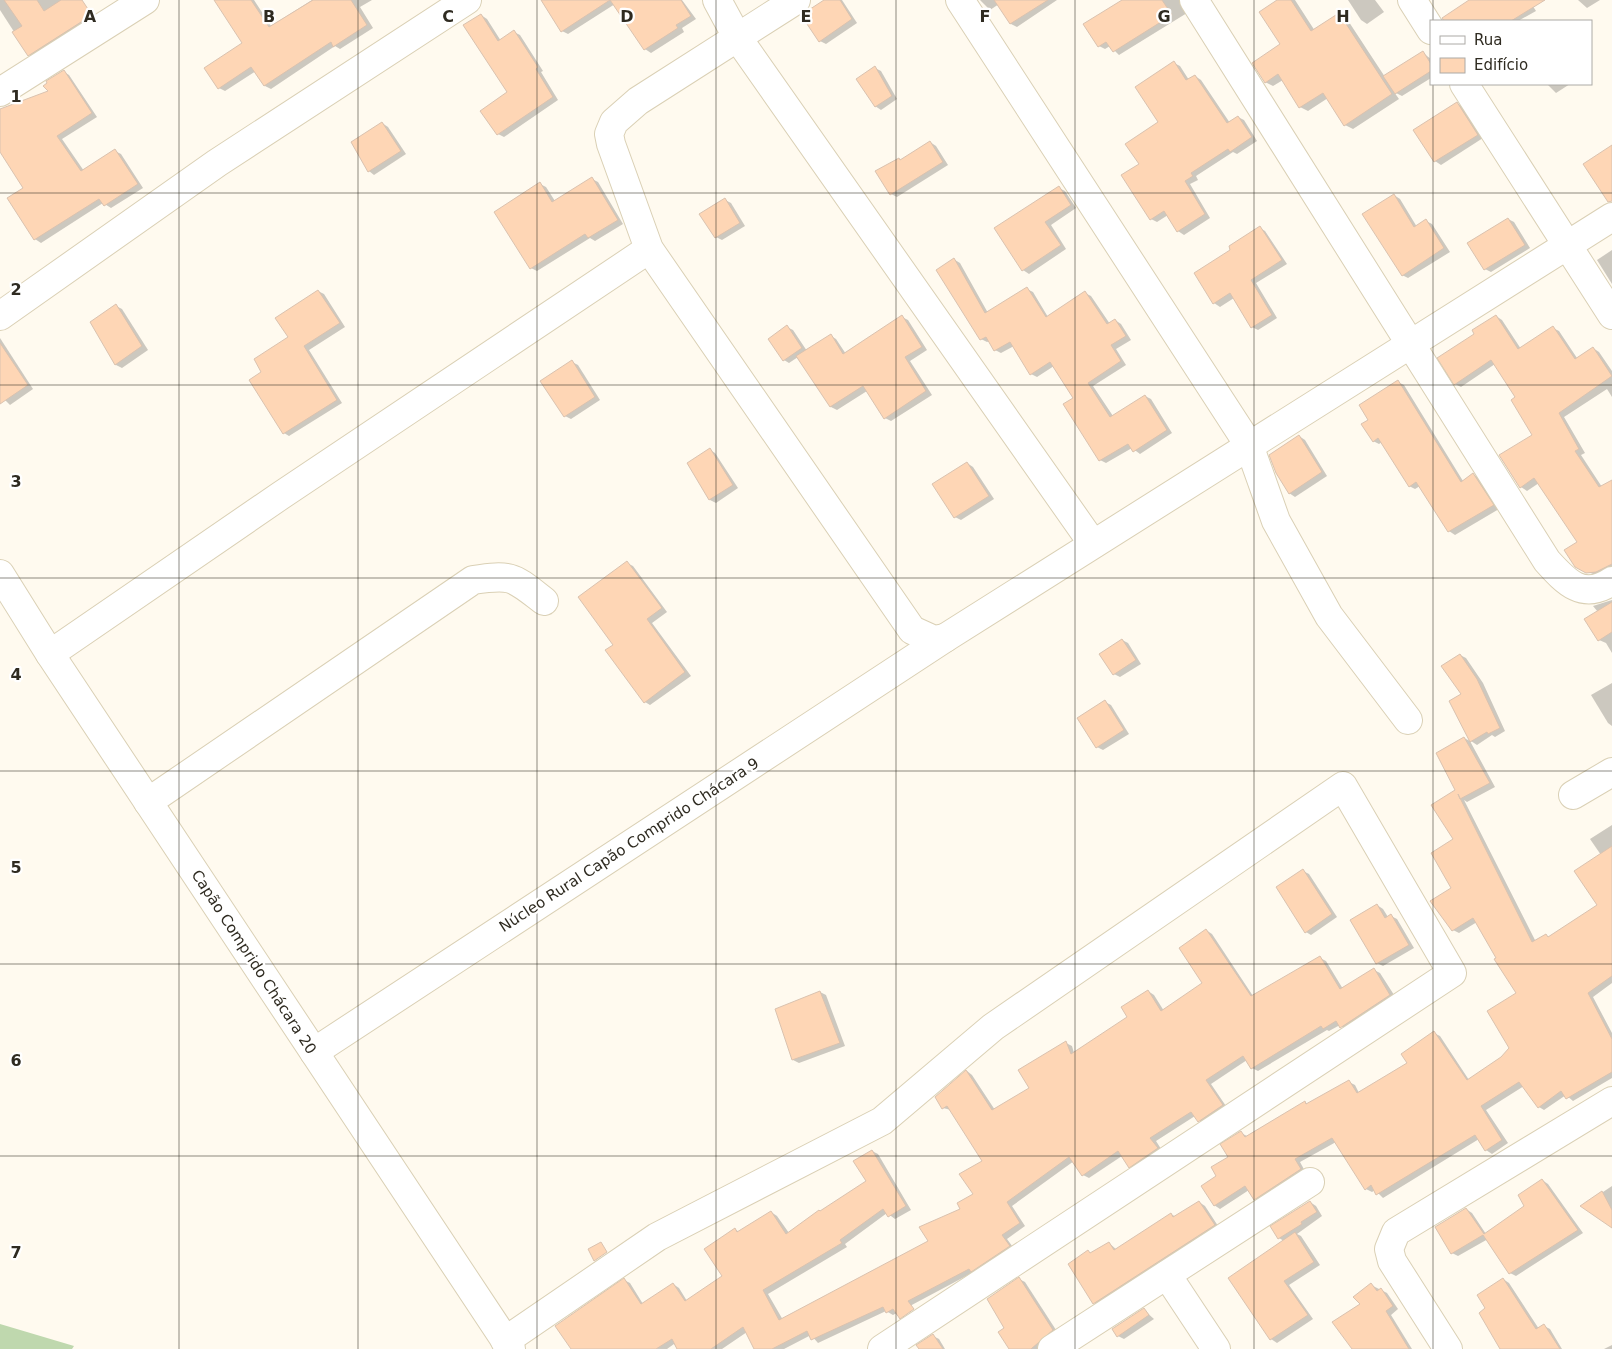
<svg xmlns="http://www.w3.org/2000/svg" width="1612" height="1349" viewBox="0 0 1612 1349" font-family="'DejaVu Sans',sans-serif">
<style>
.green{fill:#bfd8ae}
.shadow{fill:#0003}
.building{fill:#fed6b5;stroke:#dac2af}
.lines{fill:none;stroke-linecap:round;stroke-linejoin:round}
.minor-casing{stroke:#dad0b5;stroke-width:30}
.minor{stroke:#fff;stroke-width:28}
.grid{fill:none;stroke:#2f2b21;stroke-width:1;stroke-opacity:0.55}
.labels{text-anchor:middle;stroke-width:4.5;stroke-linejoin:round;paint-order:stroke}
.street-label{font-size:15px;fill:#2f2b21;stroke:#fff}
.grid-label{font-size:16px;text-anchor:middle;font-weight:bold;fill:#2f2b21;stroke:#fff;stroke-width:4.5;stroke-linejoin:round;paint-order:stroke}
</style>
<rect width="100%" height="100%" fill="#fffaef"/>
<polygon class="green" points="0,1324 74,1346 72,1349 0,1349"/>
<g class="shadow">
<polygon points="0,0 76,0 91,24 36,59 29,55 0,10"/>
<polygon points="224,0 254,0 271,26 312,0 372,0 360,7 373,28 340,49 335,46 271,89 265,86 256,71 225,91 219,88 243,43"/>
<polygon points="543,0 682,0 696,19 682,28 684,32 651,53 645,49 615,4 568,34 562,31"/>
<polygon points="826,0 842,0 857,23 826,44 820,41"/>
<polygon points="980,0 1057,0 1017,27 1011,24 999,4 990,10"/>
<polygon points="1123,0 1185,0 1187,13 1119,55 1110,46 1105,49 1099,46"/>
<polygon points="1279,0 1295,0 1315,31 1340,14 1347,19 1385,77 1423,53 1431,59 1431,78 1402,96 1394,92 1399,99 1353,129 1345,125 1328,98 1308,111 1300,107 1283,80 1273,86 1265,82 1282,45"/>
<polygon points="1348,0 1375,0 1384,12 1367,24 1361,20"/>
<polygon points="1471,0 1529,0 1536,11 1518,21 1460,21 1454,12"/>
<polygon points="1578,0 1600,0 1587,8"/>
<polygon points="481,15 487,19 501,41 514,32 520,35 543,71 541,72 558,100 504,137 498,134 508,93"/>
<polygon points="1174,63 1180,66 1189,80 1195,76 1201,80 1230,123 1238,117 1244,120 1257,141 1237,154 1233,152 1196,176 1198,180 1190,184 1210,218 1184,235 1178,231 1168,215 1157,222 1151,219 1141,164 1160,123"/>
<polygon points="875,68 881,71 897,99 881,110 875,106"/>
<polygon points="64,72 69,75 97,117 62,139 84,171 115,151 121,154 143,188 111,208 103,203 41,243 35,239 24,189 0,150 0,114 50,92"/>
<polygon points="1547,84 1570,84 1556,93"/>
<polygon points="1457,103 1463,107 1483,138 1441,165 1435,161"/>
<polygon points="382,123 388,127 406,154 374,175 369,171"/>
<polygon points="930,142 936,146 948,165 897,197 891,194 899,159 902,161"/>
<polygon points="592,179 598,182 623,224 595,241 590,238 537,271 531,268 540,184 546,187 555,201"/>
<polygon points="1059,188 1065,191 1076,208 1051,225 1066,249 1029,274 1023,270 996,228"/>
<polygon points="1394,195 1400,199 1417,227 1426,221 1432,224 1450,252 1408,278 1402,275"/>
<polygon points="725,200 731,203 745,226 722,240 716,237"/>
<polygon points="1508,219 1514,222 1530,248 1491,272 1485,269"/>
<polygon points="1260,228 1265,231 1287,264 1256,283 1277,318 1258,330 1252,327 1234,298 1220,307 1214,303 1231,250"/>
<polygon points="1612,250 1612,284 1597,260"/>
<polygon points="955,260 960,263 988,313 1027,289 1033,292 1048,317 1085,293 1091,296 1110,324 1115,320 1121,324 1131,340 1116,349 1126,365 1093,386 1113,416 1145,396 1151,399 1172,433 1140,454 1132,448 1106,463 1100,460 1075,398 1054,366 1037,377 1031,374 1014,346 1001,353 995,350 990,341 987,342 981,339"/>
<polygon points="318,291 324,294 345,327 309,350 342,403 289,436 284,433 263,372 289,338"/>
<polygon points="116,306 122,309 148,350 122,368 116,365 92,323"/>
<polygon points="1496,316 1502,320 1521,349 1553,328 1559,331 1577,358 1593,348 1599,352 1612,371 1612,397 1607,389 1564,417 1585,453 1581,455 1602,487 1612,488 1612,571 1598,576 1583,570 1579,543 1539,483 1527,491 1521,487 1534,436 1517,398 1495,364 1461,387 1455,384 1476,334"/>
<polygon points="902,317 908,320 927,350 910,361 932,395 891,421 885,418 867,391 837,410 831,407 798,357 789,363 784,360 787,327 793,330 807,351 831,336 836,339 846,354"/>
<polygon points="0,338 33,389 10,405 0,395"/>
<polygon points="572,362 578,365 600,400 571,419 565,416"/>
<polygon points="1398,382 1404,385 1463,481 1473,474 1479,478 1499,509 1455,535 1449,531 1420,486 1415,489 1409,486 1382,442 1379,444 1373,441"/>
<polygon points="1299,436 1305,440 1327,476 1295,497 1289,493"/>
<polygon points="710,450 715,453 738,488 716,503 710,500 689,464"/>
<polygon points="967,463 973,467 994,499 961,520 955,517"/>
<polygon points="627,563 633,566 667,612 652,623 691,676 650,705 645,702 615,645"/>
<polygon points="1612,600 1612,653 1606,643 1599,640 1598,612 1593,606"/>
<polygon points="1122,640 1128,643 1141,664 1120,677 1114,674"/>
<polygon points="1460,655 1466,658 1483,683 1505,731 1495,737 1492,735 1477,745 1471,741 1462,694"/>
<polygon points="1612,683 1612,726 1608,723 1591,695"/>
<polygon points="1105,702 1111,705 1129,734 1103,750 1097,747"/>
<polygon points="1464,738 1470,741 1495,787 1467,802 1464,800 1536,942 1546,936 1549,937 1600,904 1601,855 1590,839 1612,825 1612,983 1593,997 1612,1033 1612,1078 1573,1101 1566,1095 1544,1110 1539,1107 1524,1086 1486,1110 1508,1143 1492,1154 1486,1150 1479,1139 1383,1198 1375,1190 1372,1192 1366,1189 1336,1142 1300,1162 1306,1173 1261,1202 1255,1199 1249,1190 1220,1209 1214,1205 1218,1177 1241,1133 1247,1136 1305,1102 1308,1104 1349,1082 1355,1085 1359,1093 1409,1063 1434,1033 1440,1036 1469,1080 1502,1058 1511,1048 1517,993 1477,922 1459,933 1453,930 1457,790"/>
<polygon points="1303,871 1309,874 1337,917 1311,935 1306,932"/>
<polygon points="1377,905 1383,909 1388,917 1391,916 1397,919 1414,948 1383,966 1377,963"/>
<polygon points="1206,930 1212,934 1253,996 1320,958 1326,961 1343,989 1374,970 1380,973 1396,998 1347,1030 1340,1025 1329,1031 1327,1030 1258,1071 1252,1068 1247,1060 1211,1084 1228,1109 1204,1125 1195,1116 1156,1141 1163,1152 1135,1170 1130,1167 1122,1156 1089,1178 1083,1175 1074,1161 1012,1206 1025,1226 1007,1239 1015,1250 893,1315 886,1311 818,1343 811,1335 784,1349 755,1349 747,1332 722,1349 677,1349 674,1344 667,1349 573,1349 624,1280 630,1283 643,1304 673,1284 679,1288 687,1301 724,1276 735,1229 739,1232 771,1212 777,1216 789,1233 868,1182 872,1151 878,1154 911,1210 895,1219 887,1213 845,1244 847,1247 768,1294 783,1320 929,1241 975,1194 984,1161 951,1110 943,1108 967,1071 972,1075 995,1110 1031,1088 1066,1043 1072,1046 1074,1053 1129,1018 1148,991 1154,995 1164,1011 1204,983"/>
<polygon points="820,992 826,995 845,1046 799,1063 793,1060"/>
<polygon points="1542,1180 1548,1184 1583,1233 1516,1276 1510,1273 1488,1239 1458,1256 1452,1253 1466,1209 1472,1213 1486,1234 1526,1206"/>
<polygon points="1612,1186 1612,1227 1582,1206"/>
<polygon points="1199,1202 1205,1206 1220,1229 1100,1306 1094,1303 1088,1252 1091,1254 1109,1243 1117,1250 1171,1214 1176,1217"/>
<polygon points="1310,1202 1316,1206 1322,1216 1297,1234 1301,1236 1320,1265 1289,1285 1313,1319 1277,1343 1271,1339 1230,1279 1284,1241 1279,1238"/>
<polygon points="1019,1279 1025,1282 1058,1333 1042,1349 1010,1349 1006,1328"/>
<polygon points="1503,1279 1509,1283 1539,1329 1544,1326 1550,1329 1562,1349 1502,1349 1487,1309"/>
<polygon points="1371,1285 1387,1293 1398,1309 1391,1315 1412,1349 1354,1349 1361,1304"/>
<polygon points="1144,1310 1154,1319 1124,1339 1118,1336"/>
<polygon points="933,1336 939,1339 945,1349 920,1349"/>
<polygon points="1612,1345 1612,1349 1604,1349"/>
</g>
<g class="building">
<polygon points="4,0 37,0 44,11 61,0 82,0 92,15 28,56 12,32 22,26"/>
<polygon points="214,0 251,0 269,27 313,0 351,0 367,25 333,47 331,42 264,86 251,67 218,89 204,68 242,43"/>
<polygon points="541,0 681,0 691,16 676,25 678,28 644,50 610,0 561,32"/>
<polygon points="824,0 840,0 852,19 819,42 801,15"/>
<polygon points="994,0 1048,0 1010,24"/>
<polygon points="1122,0 1162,0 1172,15 1113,52 1106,42 1098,47 1083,24"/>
<polygon points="1277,0 1291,0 1311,31 1339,13 1392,94 1344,126 1323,93 1299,108 1278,74 1265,83 1252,63 1280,44 1259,12"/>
<polygon points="1469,0 1545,0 1511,21 1444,21 1442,18"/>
<polygon points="481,14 498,41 514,30 538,67 536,69 553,97 497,135 480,111 507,92 463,25"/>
<polygon points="1423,51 1431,64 1431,71 1395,94 1383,76"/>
<polygon points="1174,61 1186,80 1195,75 1227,123 1238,116 1252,137 1230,152 1228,149 1191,173 1193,176 1185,181 1205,214 1177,232 1164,211 1150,220 1121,175 1139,164 1125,144 1158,122 1135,87"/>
<polygon points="875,66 892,96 875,107 856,79"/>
<polygon points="64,70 92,113 57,136 81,171 115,149 138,184 104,206 99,199 34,240 7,198 23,188 0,152 0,109 48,91 43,86 47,83 46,81"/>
<polygon points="1457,102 1478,135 1434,162 1413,130"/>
<polygon points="382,122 401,151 368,172 351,142"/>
<polygon points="930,141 943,162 890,195 875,171 899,158 900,160"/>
<polygon points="1612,145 1612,201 1608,202 1583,164"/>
<polygon points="592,177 618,220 588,238 585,234 530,269 494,212 540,182 552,202"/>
<polygon points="1059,186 1071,205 1045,222 1061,245 1022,271 994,228"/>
<polygon points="1394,194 1414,227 1426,219 1444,248 1402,276 1362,214"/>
<polygon points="725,198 740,223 715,238 699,214"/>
<polygon points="1508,218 1525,245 1484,270 1467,243"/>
<polygon points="1260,226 1282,260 1251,280 1272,315 1251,328 1230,293 1213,304 1194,273 1230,250 1229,246"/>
<polygon points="954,258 985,313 1027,287 1046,317 1085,291 1107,324 1115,319 1126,336 1111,345 1121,361 1088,383 1110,417 1145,395 1167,430 1133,452 1128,444 1099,461 1063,404 1073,398 1050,362 1030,375 1010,342 994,351 986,337 980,340 936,270"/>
<polygon points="318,290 340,323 304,346 337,400 283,434 249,380 261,372 254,359 288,337 275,318"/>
<polygon points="116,304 142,346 115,365 90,322"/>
<polygon points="902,315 922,347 905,357 926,391 884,419 863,386 830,407 796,356 831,334 843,354"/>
<polygon points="1496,315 1518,349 1553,326 1575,359 1593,347 1612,376 1559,413 1579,449 1575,451 1599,487 1612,480 1612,564 1596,572 1586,573 1575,567 1564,550 1577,542 1534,478 1520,488 1499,455 1532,435 1511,400 1515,397 1491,360 1454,385 1437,358 1474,334 1472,330"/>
<polygon points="787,325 802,348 783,361 768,339"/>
<polygon points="0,343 28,385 0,404"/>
<polygon points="572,360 595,397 564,417 540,381"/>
<polygon points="1398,380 1461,482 1473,473 1494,505 1448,532 1416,482 1409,487 1378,438 1373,442 1361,424 1368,420 1359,405"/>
<polygon points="1299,435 1322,472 1289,494 1276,473 1269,455"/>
<polygon points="710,448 733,485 709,500 687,463"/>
<polygon points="967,462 989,496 954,518 932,484"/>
<polygon points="627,561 662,608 647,619 685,672 644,703 605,650 613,645 578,597"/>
<polygon points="1612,602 1612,632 1598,641 1584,619"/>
<polygon points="1122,639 1136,660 1113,675 1099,654"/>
<polygon points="1460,654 1477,679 1500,728 1488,734 1487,732 1470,742 1449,701 1461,694 1441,666"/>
<polygon points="1105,700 1124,730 1096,748 1077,718"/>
<polygon points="1464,737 1490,783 1460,799 1458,794 1532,942 1546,934 1548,937 1597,905 1574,871 1612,846 1612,976 1588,993 1612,1039 1612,1072 1566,1099 1561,1091 1538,1108 1519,1082 1481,1106 1502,1140 1485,1151 1475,1135 1376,1195 1371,1185 1365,1190 1332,1138 1295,1159 1301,1169 1254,1200 1245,1186 1214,1206 1201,1186 1216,1176 1211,1167 1228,1157 1220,1144 1241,1131 1245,1137 1305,1101 1306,1104 1349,1080 1357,1093 1407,1063 1401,1054 1434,1031 1467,1080 1501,1057 1509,1048 1487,1011 1516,993 1494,959 1496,958 1473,918 1452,931 1430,901 1451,888 1431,853 1453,839 1431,805 1455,790 1436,753"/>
<polygon points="1303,869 1332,914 1305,933 1276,887"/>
<polygon points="1377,904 1385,918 1391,914 1409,945 1376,964 1350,920"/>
<polygon points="1206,929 1251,996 1320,956 1340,989 1374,968 1390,995 1340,1028 1336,1021 1323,1029 1321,1026 1251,1069 1243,1056 1206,1080 1223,1105 1198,1122 1191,1112 1150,1138 1158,1148 1129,1168 1118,1151 1082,1176 1069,1157 1007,1202 1020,1223 1002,1235 1010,1246 971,1272 969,1269 908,1301 914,1309 900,1319 893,1309 886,1313 883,1307 811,1340 807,1331 772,1349 754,1349 743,1327 711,1349 677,1349 672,1339 656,1349 571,1349 555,1326 624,1278 641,1304 673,1283 685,1301 722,1276 704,1249 735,1228 737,1232 771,1211 786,1234 819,1210 820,1211 866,1181 853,1161 872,1150 906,1206 888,1217 883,1209 840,1240 842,1243 763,1290 779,1320 928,1241 919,1227 960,1209 957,1203 973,1194 959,1174 982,1161 947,1106 942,1109 935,1097 966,1070 992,1110 1029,1088 1018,1070 1066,1041 1071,1054 1127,1017 1121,1007 1148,990 1161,1011 1202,983 1179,948"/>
<polygon points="820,991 840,1043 792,1060 775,1009"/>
<polygon points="1542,1179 1578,1230 1509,1274 1483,1235 1451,1254 1435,1227 1466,1208 1484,1234 1524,1206 1518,1195"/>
<polygon points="1602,1191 1612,1210 1612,1228 1580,1206"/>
<polygon points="1199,1201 1215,1225 1093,1304 1068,1264 1088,1250 1090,1253 1109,1242 1114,1250 1171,1213 1173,1217"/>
<polygon points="1310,1201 1317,1212 1301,1222 1302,1224 1278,1239 1270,1226"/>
<polygon points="1295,1232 1314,1262 1284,1281 1308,1315 1270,1340 1228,1278"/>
<polygon points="601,1242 607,1252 594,1261 588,1249"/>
<polygon points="1019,1277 1053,1330 1031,1349 1009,1349 998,1332 1004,1328 987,1299"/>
<polygon points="1503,1278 1536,1329 1544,1324 1560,1349 1500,1349 1479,1313 1485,1308 1477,1295"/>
<polygon points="1371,1283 1377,1291 1381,1288 1393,1306 1386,1311 1409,1349 1352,1349 1332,1322 1360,1304 1353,1297"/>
<polygon points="1144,1308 1149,1315 1117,1337 1112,1329"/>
<polygon points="933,1334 943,1349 919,1349 916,1345"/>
</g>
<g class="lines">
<defs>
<g id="minor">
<polyline points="717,0 737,37 1093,544"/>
<polyline points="796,0 638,101 614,122 609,134 611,144 649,249 912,630 934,640 945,638"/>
<polyline points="960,0 1249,445 1276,521 1329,616 1408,720"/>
<path d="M1194,0L1547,561C1566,582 1583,601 1612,581"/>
<polyline points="1412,0 1431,30"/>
<polyline points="1464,84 1612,315"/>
<polyline points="0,92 145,0"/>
<polyline points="0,316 217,163 467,0"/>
<polyline points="0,574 50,654 511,1349"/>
<polyline points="50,654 280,496 649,249"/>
<polyline points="1573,795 1612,772"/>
<path d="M148,802L473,580C513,574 513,577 544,601"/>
<polyline points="314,1052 945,638 1612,217"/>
<polyline points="1167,1275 1216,1349"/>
<polyline points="505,1341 657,1237 882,1121 993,1027 1343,786 1452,973 882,1349"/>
<polyline points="1052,1349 1310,1182"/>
<polyline points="1448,1349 1392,1261 1389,1249 1396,1232 1612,1101"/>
</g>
</defs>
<use href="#minor" class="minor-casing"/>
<use href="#minor" class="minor"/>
</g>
<path class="grid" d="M179,0V1349M358,0V1349M537,0V1349M716,0V1349M896,0V1349M1075,0V1349M1254,0V1349M1433,0V21M1433,84V1349M0,193H1612M0,385H1612M0,578H1612M0,771H1612M0,964H1612M0,1156H1612"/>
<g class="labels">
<g class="street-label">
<text transform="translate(629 845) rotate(-33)" y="5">Núcleo Rural Capão Comprido Chácara 9</text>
<text transform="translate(254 962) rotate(57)" y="5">Capão Comprido Chácara 20</text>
</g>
</g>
<g class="grid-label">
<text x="90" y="22">A</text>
<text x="269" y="22">B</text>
<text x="448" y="22">C</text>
<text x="627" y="22">D</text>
<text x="806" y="22">E</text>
<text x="985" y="22">F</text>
<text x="1164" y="22">G</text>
<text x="1343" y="22">H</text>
<text x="16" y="102">1</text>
<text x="16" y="295">2</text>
<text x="16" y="487">3</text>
<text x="16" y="680">4</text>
<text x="16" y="873">5</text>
<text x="16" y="1066">6</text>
<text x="16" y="1258">7</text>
</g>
<rect x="1430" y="20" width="162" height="65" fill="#ffffff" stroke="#acaaa6"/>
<rect x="1440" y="36" width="25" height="8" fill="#ffffff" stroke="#acaaa6"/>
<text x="1474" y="45" font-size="15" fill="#2f2b21">Rua</text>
<rect x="1440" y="58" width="25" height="15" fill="#fed6b5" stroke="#acaaa6"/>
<text x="1474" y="70" font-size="15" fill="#2f2b21">Edifício</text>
</svg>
